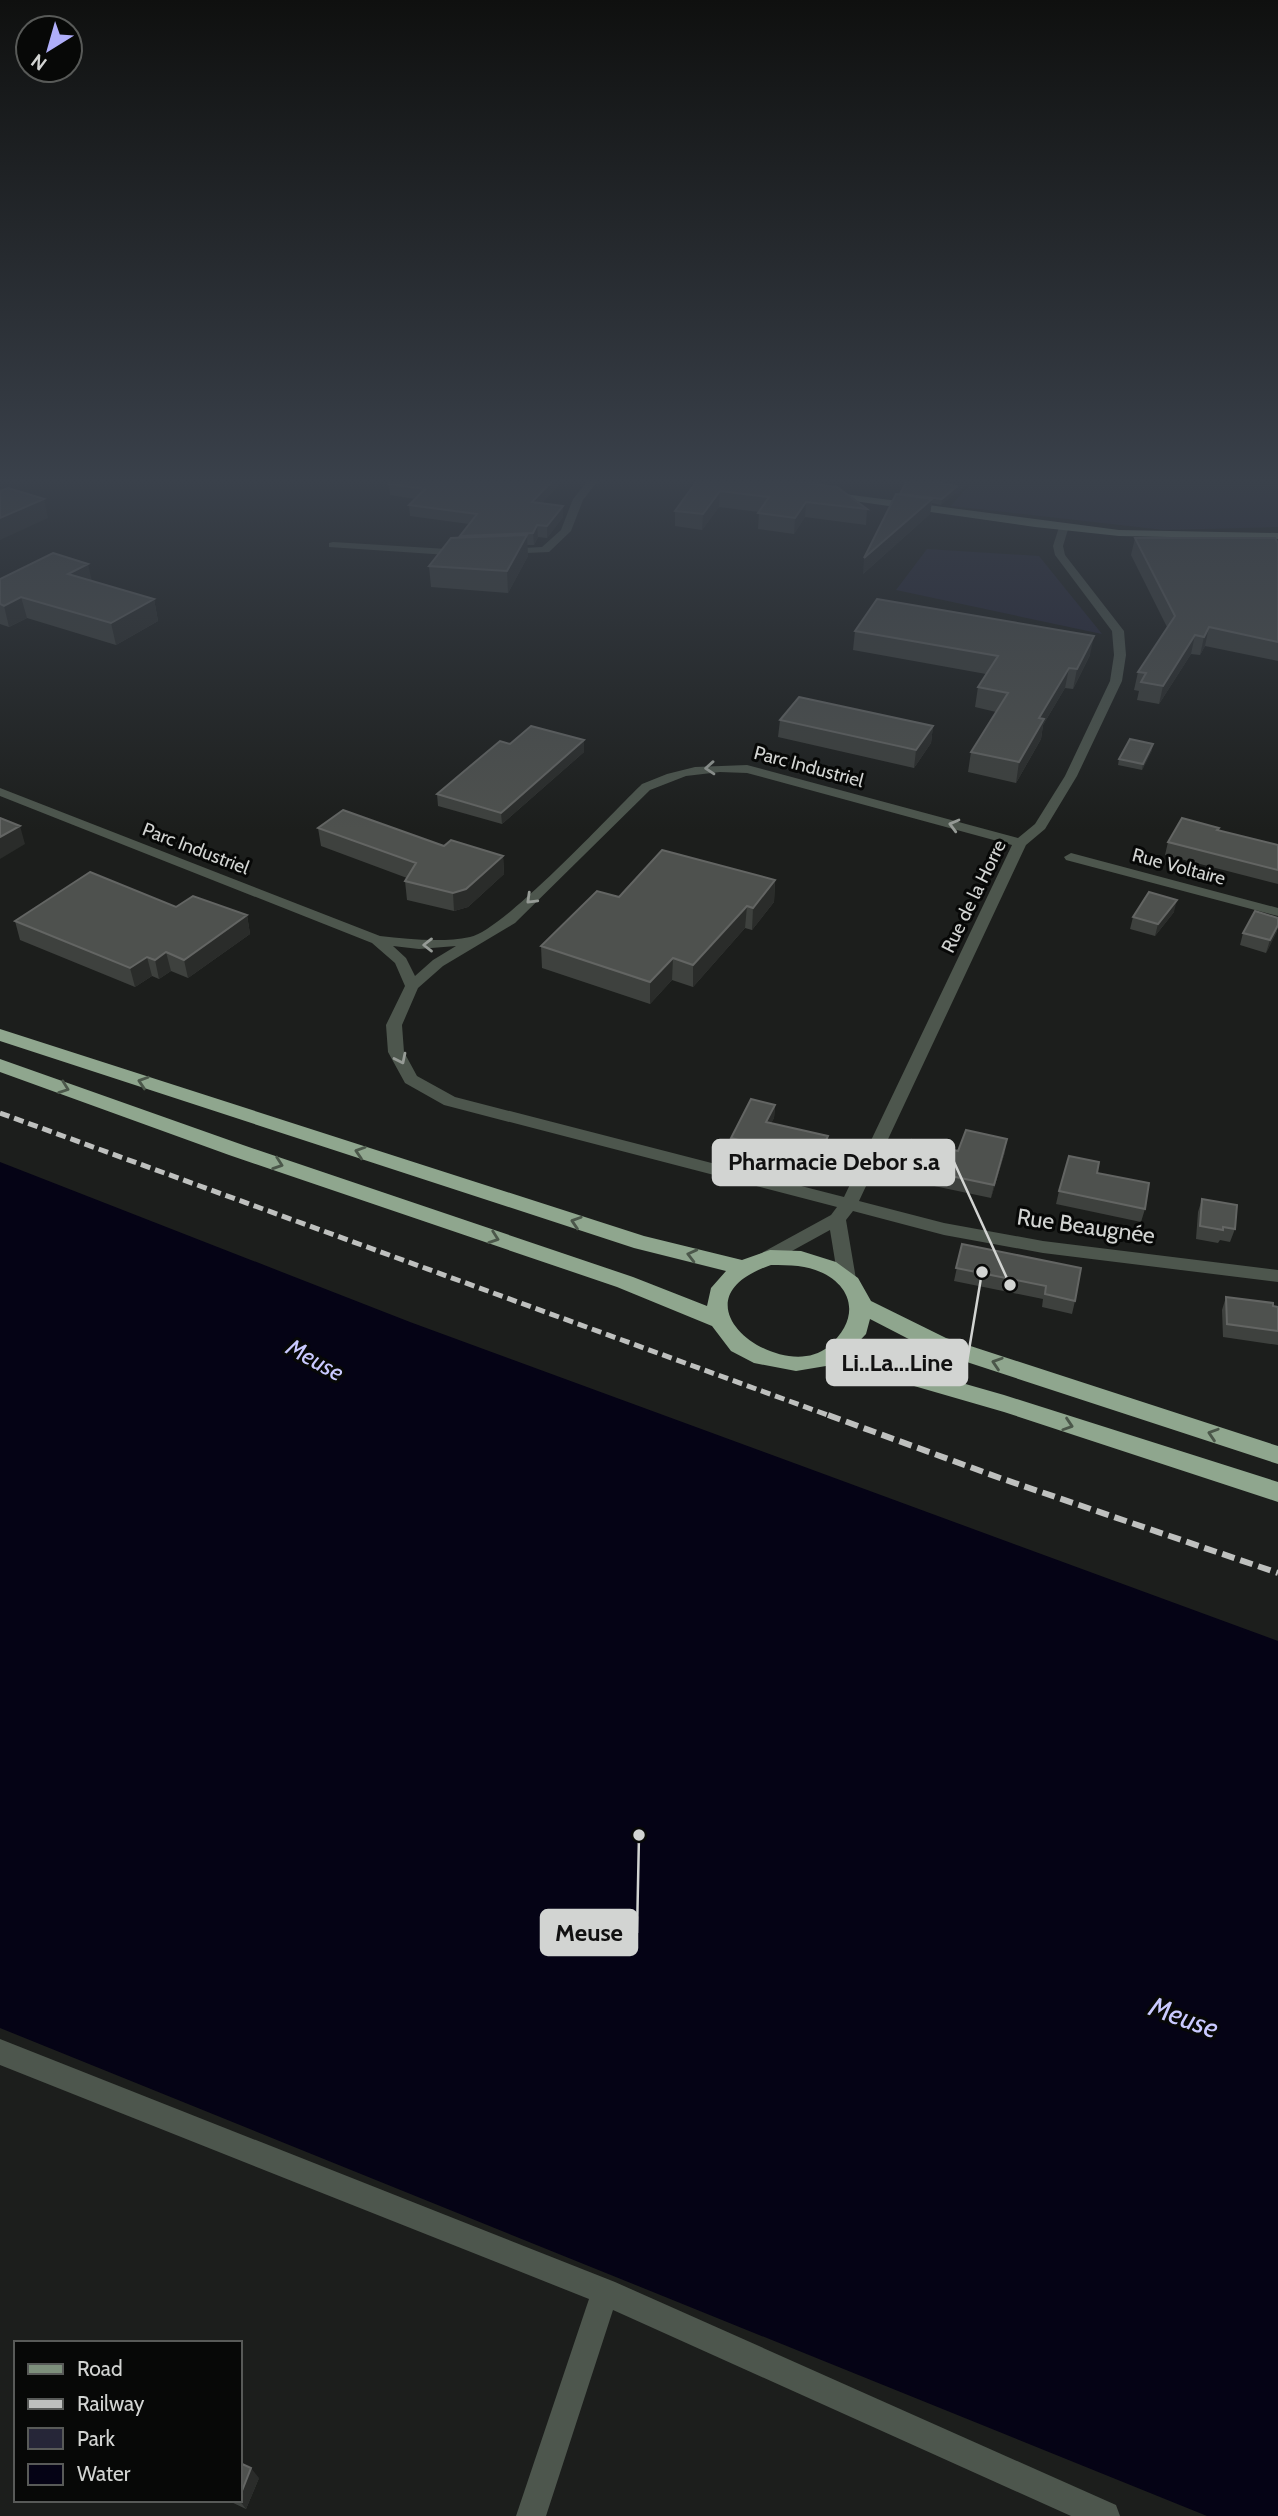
<svg xmlns="http://www.w3.org/2000/svg" width="1278" height="2516" font-family="Cabin,sans-serif">
<style>
.green{fill:#262638}
.water{fill:#050315}
.lines{fill:none;stroke-linecap:round;stroke-linejoin:round}
.minor{fill:#4d564d;fill-rule:evenodd}
.major{fill:#7d8f7b;fill-rule:evenodd}
.highway{fill:#8fa68e;fill-rule:evenodd}
.rail-far1{stroke:#bec0be;stroke-width:5;stroke-dasharray:10 5;stroke-linecap:butt}
.rail{stroke:#bec0be;stroke-width:6;stroke-dasharray:13 6;stroke-linecap:butt}
.wall{fill:#3e413e}
.shaded-wall{fill:#2a2c2a}
.building{fill:#4e514e;stroke:#636563;stroke-width:2}
.oneway{stroke:#969b96}
.oneway2{stroke:#4b574a}
.labels{text-anchor:middle;stroke-width:6;stroke-linejoin:round;paint-order:stroke}
.far-street-label{font-size:19px;fill:#d2d4d2;stroke:#070807}
.street-label{font-size:23px;fill:#d2d4d2;stroke:#070807}
.water-label{font-size:24px;font-style:italic;fill:#cacaff;stroke:#070807}
.near-water-label{font-size:28px;font-style:italic;fill:#cacaff;stroke:#070807}
.leader{fill:none;stroke:#d2d4d2;stroke-width:2.5}
.callout-dot{fill:#d2d4d2;stroke:#070807;stroke-width:2.5}
.callout{fill:#d2d4d2;stroke:#d2d4d2;stroke-width:2.5}
.callout-label{font-size:24px;text-anchor:middle;font-weight:bold;fill:#111}
</style>
<rect width="100%" height="100%" fill="#1c1e1c"/>
<path class="green" d="M882,478H973L959,493L952,495L889,483L891,480Z
M975,478H1278V527L1164,530L951,506Z
M927,549L1039,556L1102,634L896,590Z"/>
<path class="water" d="M0,1162L410,1322L1278,1641V2516H1207L0,2028Z"/>
<g class="lines">
<path class="minor" d="M590,478H600L583,500L571,531L549,552L501,554V550L505,549L542,547L561,530L573,499Z
M1060,524L1069,526L1063,546L1065,555L1124,631L1126,655L1122,681L1077,776L1045,829L1026,845L859,1201L944,1223L1043,1241L1278,1270V1282L1043,1253L944,1235L853,1211L846,1220L856,1279L853,1283H841L838,1279L830,1230L770,1263H758L755,1259L758,1255L831,1215L837,1207L444,1105L405,1083L388,1052L386,1025L405,986L395,963L372,943L0,796V788L380,936C409,939 441,943 470,937C503,931 612,813 642,784L667,774L695,767L747,765L1018,838L1035,824L1065,776L1110,681L1114,655L1112,631L1055,555L1053,546ZM720,772L747,773L1012,845L844,1197L455,1097L417,1076L404,1052L402,1025L418,988L443,966L515,923L650,790L686,776ZM393,946L419,949L456,946L433,960L415,976L406,958Z
M333,542L463,550L468,553L463,556L329,547V543Z
M1071,853L1278,908V916L1066,860L1064,857Z
M0,2039L615,2282L1116,2505L1120,2516H1071L613,2310L546,2516H516L589,2299L0,2065Z"/>
<path class="major" d="M685,478H713L726,482L721,485Z
M829,492L1119,530L1278,533V539L1119,536L1035,527L826,497V493Z"/>
<path class="highway" d="M0,1029L644,1236L742,1260L770,1250L801,1251L836,1262L858,1278L871,1301L946,1338L1278,1446V1464L930,1350L870,1319L866,1334L850,1351L1004,1395L1278,1482V1502L1004,1412L838,1364L796,1371L754,1363L731,1351L712,1326L617,1287L229,1155L0,1072V1059L243,1145L633,1277L707,1306L711,1288L726,1271L634,1248L0,1041ZM771,1265C780,1265 790,1265 798,1266C846,1272 869,1312 828,1347C781,1385 665,1301 771,1265Z"/>
<path class="rail-far1" d="M0,1113L833,1417"/>
<path class="rail" d="M828,1415L1000,1478L1278,1573"/>
</g>
<path class="wall" d="M395,478H565L542,503L563,506V517L547,538L538,537L534,545H527L528,556L508,593L431,587L429,566L460,538L469,524L410,516L409,505L415,499L390,495L389,484Z
M699,478L817,484L867,509L866,525L805,517L794,534L758,529L759,512L719,507L702,530L675,526V511Z
M957,486L956,492L941,505L932,503L930,514L863,574L900,495Z
M1135,538L1278,543V661L1205,646L1200,655L1191,654L1159,704L1137,700L1139,691L1134,690L1138,672L1167,627L1131,555Z
M0,579L92,581L154,599L158,621L116,645L27,618L9,627L0,624Z
M855,631L1090,655L1073,689L1065,688L1043,725L1041,739L1016,783L968,772L971,752L996,712L975,707L978,687L986,674L853,650Z
M780,720L933,726L931,743L914,768L778,737Z
M584,740V752L502,824L438,806L437,794L510,744Z
M1152,750L1142,770L1118,765L1119,759Z
M318,828L503,856L504,874L468,907L454,911L407,900L405,881L407,878L321,846Z
M1218,831L1278,845V884L1165,855L1168,842Z
M775,880L774,902L752,930L745,928L693,987L672,980L650,1004L542,968L541,946L619,897Z
M176,907L247,915L250,934L188,978L171,971L159,979L152,976L135,987L20,940L15,921Z
M1174,912L1155,936L1130,929L1133,917Z
M1278,918L1277,931L1266,953L1240,945L1243,933Z
M775,1105L774,1118L771,1123L826,1149L812,1183L771,1174L772,1161L730,1151L731,1138Z
M958,1151L1005,1152L991,1198L901,1179L903,1166Z
M1097,1173L1145,1209L1141,1222L1056,1204L1059,1191Z
M1202,1199L1235,1229L1230,1242L1220,1240L1218,1243L1196,1239L1198,1212Z
M962,1244L1075,1301L1072,1314L1042,1307L1043,1299L954,1281Z
M1226,1297L1278,1307V1345L1223,1337L1222,1310Z
M259,2478L246,2509L227,2500H240Z"/>
<path class="shaded-wall" d="M555,478H565L532,513V502Z
M957,486L956,492L941,505L942,499Z
M720,491L719,507L702,530L703,514Z
M44,499L48,518L0,540V518Z
M932,499L930,514L863,574L864,558Z
M806,502L805,517L794,534L795,518Z
M563,506V517L547,538V526Z
M537,525L538,537L534,545L533,533Z
M527,535L528,556L508,593L507,571Z
M88,564L93,586L68,574Z
M21,597L27,618L9,627L4,606Z
M154,599L158,621L116,645L111,623Z
M1209,627L1205,646L1200,655L1204,637Z
M1195,635L1191,654L1159,704L1163,686Z
M1094,636L1090,655L1073,689L1077,669Z
M1069,668L1065,688L1043,725L1041,739L1016,783L1019,762L1039,718Z
M933,726L931,743L914,768L916,750Z
M584,740V752L502,824L501,813Z
M1153,744L1152,750L1142,770L1143,764Z
M20,826L25,844L0,859V837Z
M503,856L504,874L468,907L454,911L453,893Z
M775,880L774,902L752,930L753,908Z
M1177,900L1174,912L1155,936L1158,924Z
M747,906L745,928L693,987V965Z
M247,915L250,934L188,978L184,960Z
M1278,925L1277,931L1266,953L1270,940Z
M166,952L171,971L159,979L155,960Z
M147,957L152,976L135,987L130,968Z
M673,958L672,980L650,1004V982Z
M775,1105L774,1118L765,1135L766,1122Z
M828,1136L826,1149L812,1183L813,1170Z
M1007,1139L1005,1152L991,1198L994,1185Z
M251,2468L259,2478L246,2509L239,2500L240,2496Z"/>
<path class="building" d="M395,478H555L532,502L563,506L547,526L537,525L533,533L460,536L477,514L409,505L425,489L389,484Z
M699,478H767L837,487L867,509L806,502L795,518L758,513L769,497L720,491L703,514L675,511Z
M775,478H810L818,483Z
M908,478H911L957,486L942,499L900,494Z
M8,488L44,499L0,518V491Z
M896,494L932,499L864,558Z
M527,535L507,571L429,566L451,538Z
M1135,538H1275L1278,543V642L1209,627L1204,637L1195,635L1163,686L1141,682L1146,673L1138,672L1175,616Z
M53,553L88,564L68,574L154,599L111,623L21,597L4,606L0,604V579Z
M877,599L1094,636L1077,669L1069,668L1039,718L1044,719L1019,762L971,752L1008,693L978,687L998,656L855,631Z
M799,697L933,726L916,750L780,720Z
M531,726L584,740L501,813L437,794L500,741L510,744Z
M1130,739L1153,744L1143,764L1119,759Z
M343,810L444,846L451,840L503,856L466,889L453,893L405,881L416,863L318,828Z
M0,818L20,826L0,837Z
M1182,818L1219,828L1217,830L1278,845V870L1168,842Z
M662,850L775,880L753,908L747,906L693,965L673,958L650,982L541,946L597,891L619,897Z
M90,872L176,907L193,896L247,915L184,960L166,952L155,960L147,957L130,968L15,921Z
M1149,892L1177,900L1158,924L1133,917Z
M1255,911L1278,918V925L1270,940L1243,933Z
M751,1099L775,1105L766,1122L828,1136L813,1170L772,1161L778,1150L731,1138Z
M966,1130L1007,1139L994,1185L903,1166L912,1140L958,1151Z
M1069,1156L1099,1162L1097,1173L1149,1183L1145,1209L1059,1191Z
M1202,1199L1237,1205L1235,1229L1223,1227V1230L1200,1226Z
M962,1244L1081,1268L1075,1301L1045,1294L1046,1286L956,1268Z
M1226,1297L1273,1303V1306L1278,1307V1331L1227,1324Z
M240,2463L251,2468L240,2496Z"/>
<defs><path id="oneway-chevron" d="M-2-3.5L2.5 0L-2 3.5" fill="none" stroke-width="1.6" stroke-linecap="round" stroke-linejoin="round" transform="scale(1.75)"/></defs>
<g class="oneway">
<use href="#oneway-chevron" transform="translate(710 768) rotate(176)"/>
<use href="#oneway-chevron" transform="translate(954 825) rotate(-165)"/>
<use href="#oneway-chevron" transform="translate(531 899) rotate(136)"/>
<use href="#oneway-chevron" transform="translate(428 945) rotate(180)"/>
<use href="#oneway-chevron" transform="translate(401 1059) rotate(64)"/>
</g>
<g class="oneway2">
<use href="#oneway-chevron" transform="translate(143 1082) rotate(-162)"/>
<use href="#oneway-chevron" transform="translate(64 1088) rotate(20)"/>
<use href="#oneway-chevron" transform="translate(360 1152) rotate(-162)"/>
<use href="#oneway-chevron" transform="translate(278 1164) rotate(19)"/>
<use href="#oneway-chevron" transform="translate(576 1222) rotate(-162)"/>
<use href="#oneway-chevron" transform="translate(494 1238) rotate(19)"/>
<use href="#oneway-chevron" transform="translate(692 1255) rotate(-166)"/>
<use href="#oneway-chevron" transform="translate(997 1363) rotate(-162)"/>
<use href="#oneway-chevron" transform="translate(1068 1425) rotate(18)"/>
<use href="#oneway-chevron" transform="translate(1213 1434) rotate(-162)"/>
</g>
<linearGradient id="sky" x2="0" y2="1"><stop stop-color="#0f100f"/><stop offset="0.58" stop-color="#3a414b"/><stop offset="1" stop-color="#3a414b" stop-opacity="0"/></linearGradient>
<rect width="1278" height="830" fill="url(#sky)"/>
<g class="labels">
<g class="far-street-label">
<text transform="translate(809 766) rotate(15)" y="7">Parc Industriel</text>
<text transform="translate(196 848) rotate(21)" y="7">Parc Industriel</text>
<text transform="translate(1179 866) rotate(15)" y="7">Rue Voltaire</text>
<text transform="translate(973 896) rotate(-64)" y="7">Rue de la Horre</text>
</g>
<g class="street-label">
<text transform="translate(1086 1226) rotate(8)" y="8">Rue Beaugnée</text>
</g>
<g class="water-label">
<text transform="translate(315 1360) rotate(29)" y="8">Meuse</text>
</g>
<g class="near-water-label">
<text transform="translate(1184 2017) rotate(20)" y="10">Meuse</text>
</g>
</g>
<path class="leader" d="M1010 1285L954 1162M982 1272L967 1362M639 1835L637 1933"/>
<g class="callout-dot">
<circle cx="1010" cy="1285" r="7"/>
<circle cx="982" cy="1272" r="7"/>
<circle cx="639" cy="1835" r="7"/>
</g>
<g class="callout">
<rect x="713" y="1140" width="241" height="45" rx="7"/>
<rect x="827" y="1340" width="140" height="45" rx="7"/>
<rect x="541" y="1910" width="96" height="45" rx="7"/>
</g>
<g class="callout-label">
<text x="834" y="1170">Pharmacie Debor s.a</text>
<text x="897" y="1371">Li..La...Line</text>
<text x="589" y="1941">Meuse</text>
</g>
<rect x="14" y="2341" width="228" height="161" fill="#070807" stroke="#585a58" stroke-width="2"/>
<rect x="28" y="2364" width="35" height="10" fill="#7d8f7b" stroke="#585a58" stroke-width="2"/>
<text x="77" y="2376" font-size="21" fill="#d2d4d2">Road</text>
<rect x="28" y="2399" width="35" height="10" fill="#bec0be" stroke="#585a58" stroke-width="2"/>
<text x="77" y="2411" font-size="21" fill="#d2d4d2">Railway</text>
<rect x="28" y="2428" width="35" height="21" fill="#262638" stroke="#585a58" stroke-width="2"/>
<text x="77" y="2446" font-size="21" fill="#d2d4d2">Park</text>
<rect x="28" y="2464" width="35" height="21" fill="#050315" stroke="#585a58" stroke-width="2"/>
<text x="77" y="2481" font-size="21" fill="#d2d4d2">Water</text>
<g transform="translate(49 49) rotate(217)"><circle r="33" fill="#070807" stroke="#585a58" stroke-width="2"/>
<path d="M0-5L12 26L0 18L-12 26Z" fill="#afaefa"/>
<text y="-10" font-size="19" font-weight="bold" text-anchor="middle" fill="#d2d4d2">N</text>
</g>
</svg>
